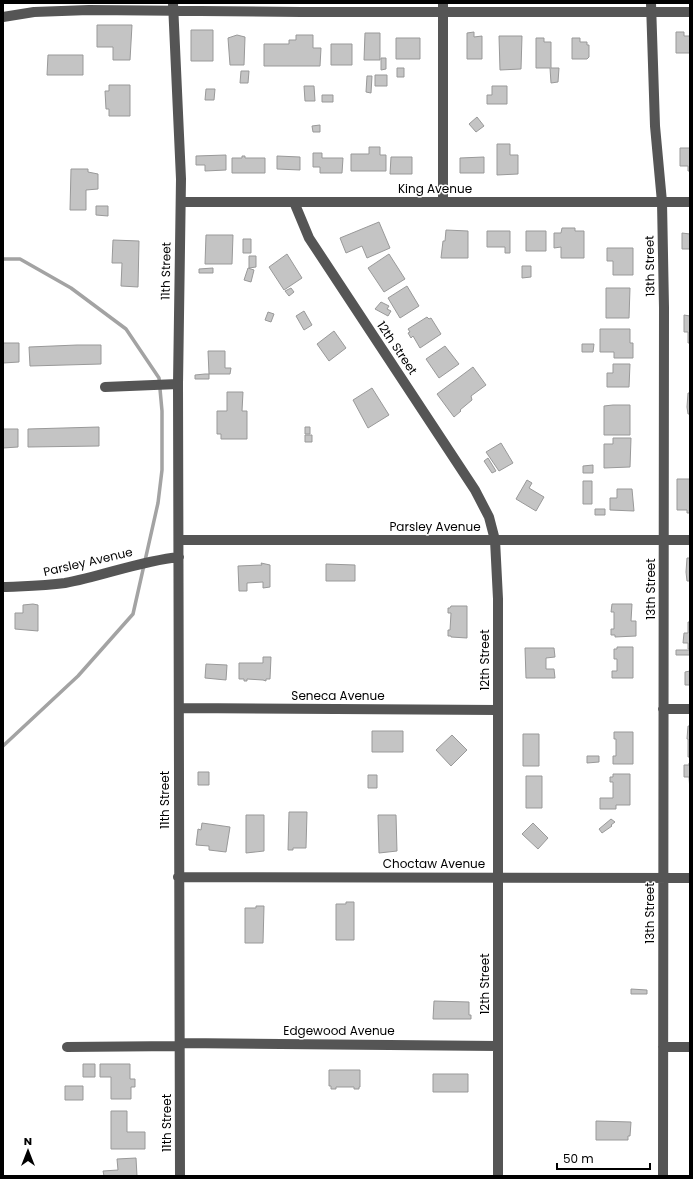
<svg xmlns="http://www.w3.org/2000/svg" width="693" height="1179" font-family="Poppins,sans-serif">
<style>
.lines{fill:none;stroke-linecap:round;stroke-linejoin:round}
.stream{stroke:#a3a3a3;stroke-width:3.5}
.building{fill:#c4c4c4;stroke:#999}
.minor{stroke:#555;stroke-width:10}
.labels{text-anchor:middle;stroke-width:3;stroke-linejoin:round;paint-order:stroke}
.street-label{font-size:12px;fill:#000;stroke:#fff}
</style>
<rect width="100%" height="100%" fill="#fff"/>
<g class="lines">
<path class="stream" d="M3,259H20L71,288L126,329L159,378L162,411V470L158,503L133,614L78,676L3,746"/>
</g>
<path class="building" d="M97,25H132L130,60H113V47H97Z
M191,30H213V61H191Z
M474,32V37L482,36V59H467V33Z
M676,32H684V36H690V53H676Z
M365,33H380V60H364Z
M237,35L245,37L244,65H230L228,38Z
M296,35H313V48H321L320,66H264V44H289V40H296Z
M499,36H522L521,69L500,70Z
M396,38H420V59H396Z
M536,38H544V42H551V68H559L558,82L551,83L550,68H536Z
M572,38H580V42H587V45H589V57L587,59H572Z
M331,44H352V65H331Z
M48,55H83V75H47Z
M381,58H386V69L381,70Z
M397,68H404V77H397Z
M241,71H249L248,83H240Z
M375,75H387V86H375Z
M367,76H372L371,93L366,92Z
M109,85H130V116H109V109H106L105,91H109Z
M304,86H314L315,101H305Z
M492,86H507V104H487V95H492Z
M206,89H215L214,100H205Z
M322,95H333V102H322Z
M477,117L484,126L476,132L469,124Z
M320,125V132H313L312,126Z
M497,144H510V155H518V174L497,175Z
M369,147H380V155H386V171H351V154H369Z
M680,148H690V171H688V166H680Z
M313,153H322V158H343L342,173H320V167H313Z
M226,155V170L205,171V165H196V156Z
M242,156H245V158H265V173H232V158H242Z
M277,156L300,157V170L277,169Z
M391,157H412V174H390Z
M484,157V173H460V158Z
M71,169H88V172L98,174V189L86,190V210H70Z
M96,206H108V216L96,215Z
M379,222L390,248L367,258L362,246L346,253L340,238Z
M562,228H575V231H584V258H561V247L554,248V233H561Z
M690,228V249H682V233L690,234Z
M446,230L468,231V258H441L443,241H445Z
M487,231H510V253H505V247H487Z
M526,231H546V251H526Z
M206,235H233L232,264H205Z
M243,239H251V253H243Z
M113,240L139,241L138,287L121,286L122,263H112Z
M607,248H633V275H613V261H607Z
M287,254L302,278L284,290L269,267Z
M389,254L405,279L384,292L368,268Z
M249,256H256V267L249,268Z
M522,266H531V277L522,278Z
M213,268V273H199V269Z
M248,268L254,270L251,282L244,280Z
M407,286L419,306L400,318L388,298Z
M291,288L294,292L289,296L285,291Z
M606,288H630L629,318H606Z
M381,302L389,306L387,309L391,311L388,316L375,309Z
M304,311L312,325L304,330L296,316Z
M268,312L274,314L271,322L265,320Z
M684,315L690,316V343H688V332H684Z
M427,317L429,319L431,318L441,334L420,348L413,336L411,338L408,333L410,332L408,329Z
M600,329H630V343H633V358H614V352H600Z
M334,331L346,348L329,361L317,344Z
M3,343H19V362L3,363Z
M582,344H594L593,352H582Z
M77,345H101V364L30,366L29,347Z
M445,346L459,364L439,378L426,359Z
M208,351H225V368H231L230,374H209Z
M613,364H630L629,387H607V373H613Z
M473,367L486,385L471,396L472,400L460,410L461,411L454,417L437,394Z
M205,374H209V379H195V375Z
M372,388L389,415L368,428L353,400Z
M227,392H243L242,411H247V439H221V434H217V411H227Z
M688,393H690V414H688L687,407Z
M613,405H630V435H604V406Z
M99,427V446L28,447V429Z
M305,427H310V434H305Z
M3,429H18V447L3,448Z
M305,435H312V442H305Z
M613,438H631L630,467L604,468V444H613Z
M501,443L513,463L499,471L486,452Z
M488,458L496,471L492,473L484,461Z
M593,465V473H583V466Z
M677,479H690V513H687V510H677Z
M527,480L532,483L529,488L544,497L536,511L516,499Z
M583,481H592V504H583Z
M617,489H632L634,511L610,510V498H617Z
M595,509H605V515H595Z
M687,558H690V581H687L686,572Z
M261,563L270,565V587L263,588V582L247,583V591H239L238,566L262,565Z
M326,564L355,565V581H326Z
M33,604L38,605V631L15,629V613H23V605Z
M612,604H632L631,621H636V636L615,637V635H611V629H614V612H611Z
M451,606H467V638L451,637V636H448V630H450L451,613H448V608H450Z
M688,622H690V649H688V643H683L684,633H688Z
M617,647H633V678H612V671H617V659H614V649H617Z
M525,648H554L555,657L546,658V669H554L555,678H526Z
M676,650H690V655H676Z
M263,657H271L270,679H266V681L263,680L247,679V681H244V679H239V663H263Z
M206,664L227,665L226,680L205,678Z
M690,671V685H685V672Z
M688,726H690V757H688V739H687Z
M372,731H403V752H372Z
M614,732H633V764H613V756H616V739H614Z
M523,734H539V766H523Z
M452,735L467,750L451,766L436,750Z
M587,756H599V762L587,763Z
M689,763H690V791L689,777H684V765H689Z
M198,772H209V785H198Z
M613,774H630V805H616V809H600V798H613V782H610V777H613Z
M368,775H377V788H368Z
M526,776H542V808H526Z
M289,812H307L306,848H293V850H288Z
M246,815H264V851L246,853Z
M378,815H396L397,851L379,853Z
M611,819L615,822L611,825L612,826L602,833L599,829Z
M202,823L230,827L226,852L209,850V846L196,845L198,829L201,830Z
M533,823L548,838L538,849L522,834Z
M346,902H354V940H336V904H346Z
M256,906H264L263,943H245V908H256Z
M631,989L647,990V994H631Z
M434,1001L469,1002V1015H471V1019H433Z
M83,1064H95V1077H83Z
M100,1064H130V1079H135V1087H131V1099H111V1077H100Z
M329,1070H360V1087H359V1089H354V1087H336V1089H331V1086H329Z
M433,1074H468V1092H433Z
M65,1086H83V1100H65Z
M111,1111H127V1132H145V1149H111Z
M596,1121L631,1122L630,1136H628V1140H596Z
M136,1158L137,1176H104L103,1171L118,1170L117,1159Z"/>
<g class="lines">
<path class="minor" d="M173,3L181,179L178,384L180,1176
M443,3V202
M651,3L655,126L662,202L664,307L663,1176
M3,17L34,12L89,10L301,12H690
M181,202H690
M294,202L309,238L475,490L489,517L495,540L498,599V1176
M105,387L178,384
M179,540H690
M3,587C24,586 44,586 65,583C103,576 140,561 179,557
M179,708L498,710
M663,709H690
M178,877L690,878
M180,1043L498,1046
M67,1047L180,1046
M663,1047H690"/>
</g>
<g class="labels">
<g class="street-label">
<text x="435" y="193">King Avenue</text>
<text transform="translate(650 266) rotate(-91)" y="4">13th Street</text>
<text transform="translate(166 271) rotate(-89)" y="4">11th Street</text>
<text transform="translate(397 348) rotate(56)" y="4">12th Street</text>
<text x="435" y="531">Parsley Avenue</text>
<text transform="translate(88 562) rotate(-13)" y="4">Parsley Avenue</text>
<text transform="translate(651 589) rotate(-90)" y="4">13th Street</text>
<text transform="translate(485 660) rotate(-90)" y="4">12th Street</text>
<text x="338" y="700">Seneca Avenue</text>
<text transform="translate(165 800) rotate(-90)" y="4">11th Street</text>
<text x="434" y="868">Choctaw Avenue</text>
<text transform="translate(650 913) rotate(-90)" y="4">13th Street</text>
<text transform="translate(485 984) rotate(-90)" y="4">12th Street</text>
<text x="339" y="1035">Edgewood Avenue</text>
<text transform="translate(167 1123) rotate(-90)" y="4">11th Street</text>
</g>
</g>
<rect width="693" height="1179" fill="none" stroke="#000000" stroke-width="8"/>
<g transform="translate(28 1151)" stroke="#ffffff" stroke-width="3" paint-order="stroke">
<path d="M0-3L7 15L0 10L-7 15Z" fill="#000000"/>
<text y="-6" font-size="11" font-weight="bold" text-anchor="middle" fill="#000000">N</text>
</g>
<path d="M557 1163v6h93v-6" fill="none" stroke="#000000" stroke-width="2"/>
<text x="563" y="1163" font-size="12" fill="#000000" stroke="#ffffff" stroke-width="3" paint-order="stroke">50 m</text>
</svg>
